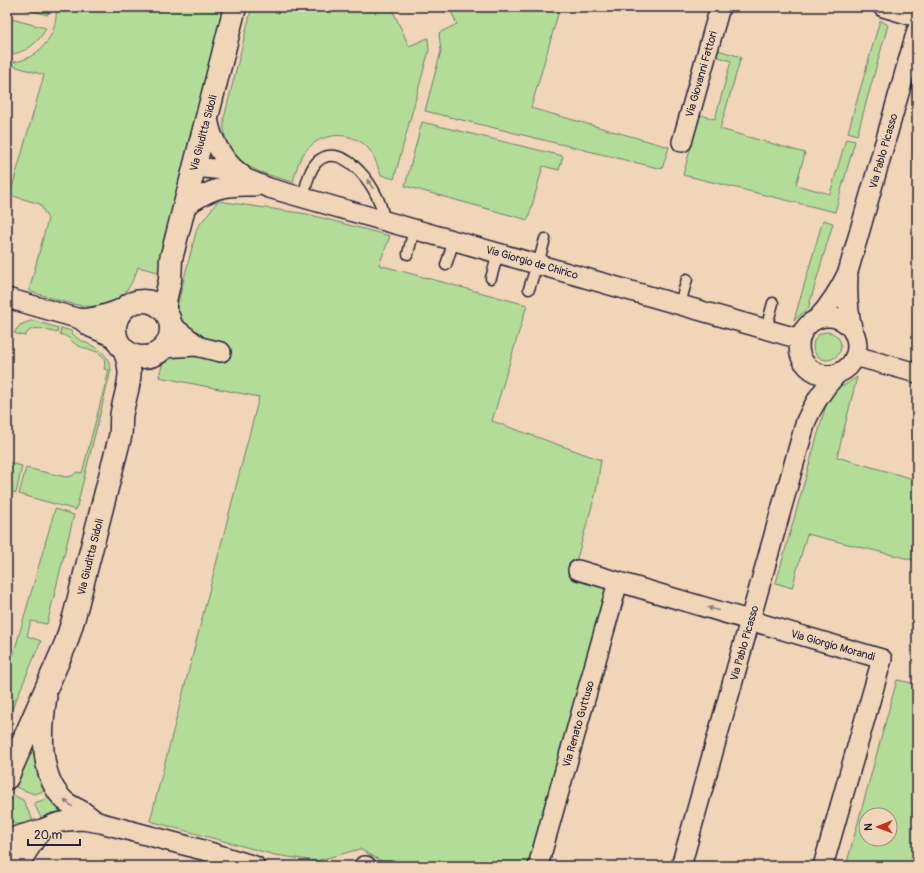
<svg xmlns="http://www.w3.org/2000/svg" width="924" height="873" font-family="Pangolin,sans-serif">
<style>
.green{fill:#b4dc99;stroke:#6b7f6a;fill-rule:evenodd}
.lines{fill:none;stroke-linecap:round;stroke-linejoin:round}
.service-casing{stroke:#22223b;stroke-width:13}
.minor-casing{stroke:#22223b;stroke-width:22}
.tertiary-casing{stroke:#22223b;stroke-width:25}
.service{stroke:#f1d5b8;stroke-width:10}
.minor{stroke:#f1d5b8;stroke-width:19}
.tertiary{stroke:#f1d5b8;stroke-width:22}
.oneway{fill:#8a7c7a}
.labels{text-anchor:middle;stroke-width:3;stroke-linejoin:round;paint-order:stroke}
.street-label{font-size:11px;fill:#22223b;stroke:#f1d5b8}
</style>
<rect width="100%" height="100%" fill="#f1d5b8"/>
<filter id="ink" filterUnits="userSpaceOnUse"><feTurbulence type="fractalNoise" baseFrequency=".025" numOctaves="2"/><feDisplacementMap in="SourceGraphic" scale="8" xChannelSelector="R" yChannelSelector="G"/><feConvolveMatrix kernelMatrix="1 2 1 2 8 2 1 2 1" color-interpolation-filters="sRGB"/></filter>
<g filter="url(#ink)">
<path class="green" d="M17,7H48V15Z
M56,7H225L158,272L138,267C119,327 73,304 29,291L48,219L40,204L10,195L44,75L7,64V63C37,62 59,36 56,7Z
M252,7H391L409,46L428,38L429,50L394,179L381,175C377,165 374,153 365,145C347,130 318,133 304,153C298,161 296,171 293,182C258,172 220,164 224,118Z
M449,7H560L531,108L669,147L662,169L425,111L441,51L439,33L457,24Z
M7,18L46,28C38,44 25,53 7,55Z
M880,20L888,25L857,135L848,132Z
M718,50L741,57L720,129L805,153L796,185L830,194L846,139L855,141L835,212L683,175L700,115L715,119L731,61L716,56Z
M422,122L563,156L559,170L543,166L528,220L405,186Z
M218,201L307,214L390,236L379,265L527,305L492,421L601,460L596,492L571,579L607,589L529,866H390L360,849L316,861L275,855L150,821L259,397L159,377L197,228Z
M823,220L833,223L808,309L794,320Z
M30,321H35L58,328L57,333C45,330 32,323 25,336L14,333L20,325Z
M61,328L71,331C79,347 106,341 111,370L76,510L19,494L26,468L66,477L72,476L77,472L82,473L109,370L104,369C109,350 90,351 79,346C72,343 71,337 60,334Z
M813 346a14 14 0 1 1 28 0a14 14 0 1 1-28 0Z
M857,377L837,457L917,480V561L807,534L792,588L776,583L831,387L845,385Z
M7,462L22,466L16,493L7,490Z
M55,509L74,515L47,624L31,621L27,636L41,641L7,721V677Z
M897,680L917,684V866H846ZM866,815H890V839H866Z
M33,748H35L48,790L34,794L16,787Z
M13,795L23,800L33,821C7,831 4,816 13,795Z
M53,797L66,811L51,813L41,818L34,803Z"/>
<g class="lines">
<defs>
<path id="service" d="M303,198C306,187 308,172 316,163C342,135 385,195 383,220
M408,254L414,229
M538,264L545,239
M446,265L454,240
M491,278L498,253
M529,289L537,264
M680,304L687,279
M766,329L773,303"/>
<path id="minor" d="M883,7L917,17
M207,115C209,122 210,130 213,137C218,150 229,166 241,174
M682,142L720,7
M194,167L224,170L269,188L800,339
M184,207C210,189 222,185 254,186
M848,277C847,296 848,313 853,332
M7,298L80,319L90,327L116,338
M799 346a29 29 0 1 1 58 0a29 29 0 1 1-58 0Z
M78,318C89,320 114,313 124,307
M817,319C830,305 840,289 848,272L917,30
M171,325L200,347
M163,348L196,346L221,352
M855,356L917,373
M578,570L882,659L823,866
M47,696C42,729 38,776 65,801C71,806 78,808 84,812C88,815 92,818 96,821
M7,839L42,829L57,823L67,821L82,820L101,823L203,850L255,866
M18,866L42,829
M364,866H366
M538,866L618,582
M681,866L806,421C814,403 823,389 836,375"/>
<path id="tertiary" d="M115 329a28 28 0 1 1 56 0a28 28 0 1 1-56 0Z
M165,311V301L170,280L171,259L235,7
M7,778L66,643L74,617L120,437C122,429 120,420 122,412C127,386 135,375 124,350
M7,839C13,848 16,855 16,866"/>
</defs>
<use href="#service" class="service-casing"/>
<use href="#minor" class="minor-casing"/>
<use href="#tertiary" class="tertiary-casing"/>
<use href="#service" class="service"/>
<use href="#minor" class="minor"/>
<use href="#tertiary" class="tertiary"/>
</g>
<defs><path id="oneway-solid" d="M-6-.8H1V-3.2L6.5 0L1 3.2V.8H-6Z"/></defs>
<g class="oneway">
<use href="#oneway-solid" transform="translate(370 184) rotate(-123)"/>
<use href="#oneway-solid" transform="translate(713 609) rotate(-164)"/>
<use href="#oneway-solid" transform="translate(68 803) rotate(-141)"/>
</g>
</g>
<g class="labels">
<g class="street-label">
<text transform="translate(701 74) rotate(-74)" y="4">Via Giovanni Fattori</text>
<text transform="translate(203 133) rotate(-75)" y="4">Via Giuditta Sidoli</text>
<text transform="translate(883 151) rotate(-74)" y="4">Via Pablo Picasso</text>
<text transform="translate(532 262) rotate(16)" y="4">Via Giorgio de Chirico</text>
<text transform="translate(90 557) rotate(-76)" y="4">Via Giuditta Sidoli</text>
<text transform="translate(744 643) rotate(-74)" y="4">Via Pablo Picasso</text>
<text transform="translate(833 645) rotate(16)" y="4">Via Giorgio Morandi</text>
<text transform="translate(578 724) rotate(-74)" y="4">Via Renato Guttuso</text>
</g>
</g>
<rect width="924" height="873" fill="none" stroke="#f1d5b8" stroke-width="24"/>
<rect x="12" y="12" width="900" height="849" fill="none" stroke="#22223b" stroke-width="1.5" filter="url(#ink)"/>
<g transform="translate(878 827) rotate(269)"><circle r="19" fill="#f1d5b8" stroke="#9e8d86"/>
<path d="M0-3L7 15L0 10L-7 15Z" fill="#c8321e"/>
<text y="-6" font-size="11" font-weight="bold" text-anchor="middle" fill="#22223b">N</text>
</g>
<path d="M28 839v6h52v-6" fill="none" stroke="#22223b" stroke-width="2"/>
<text x="34" y="839" font-size="12" fill="#22223b" stroke="#f1d5b8" stroke-width="3" paint-order="stroke">20 m</text>
</svg>
